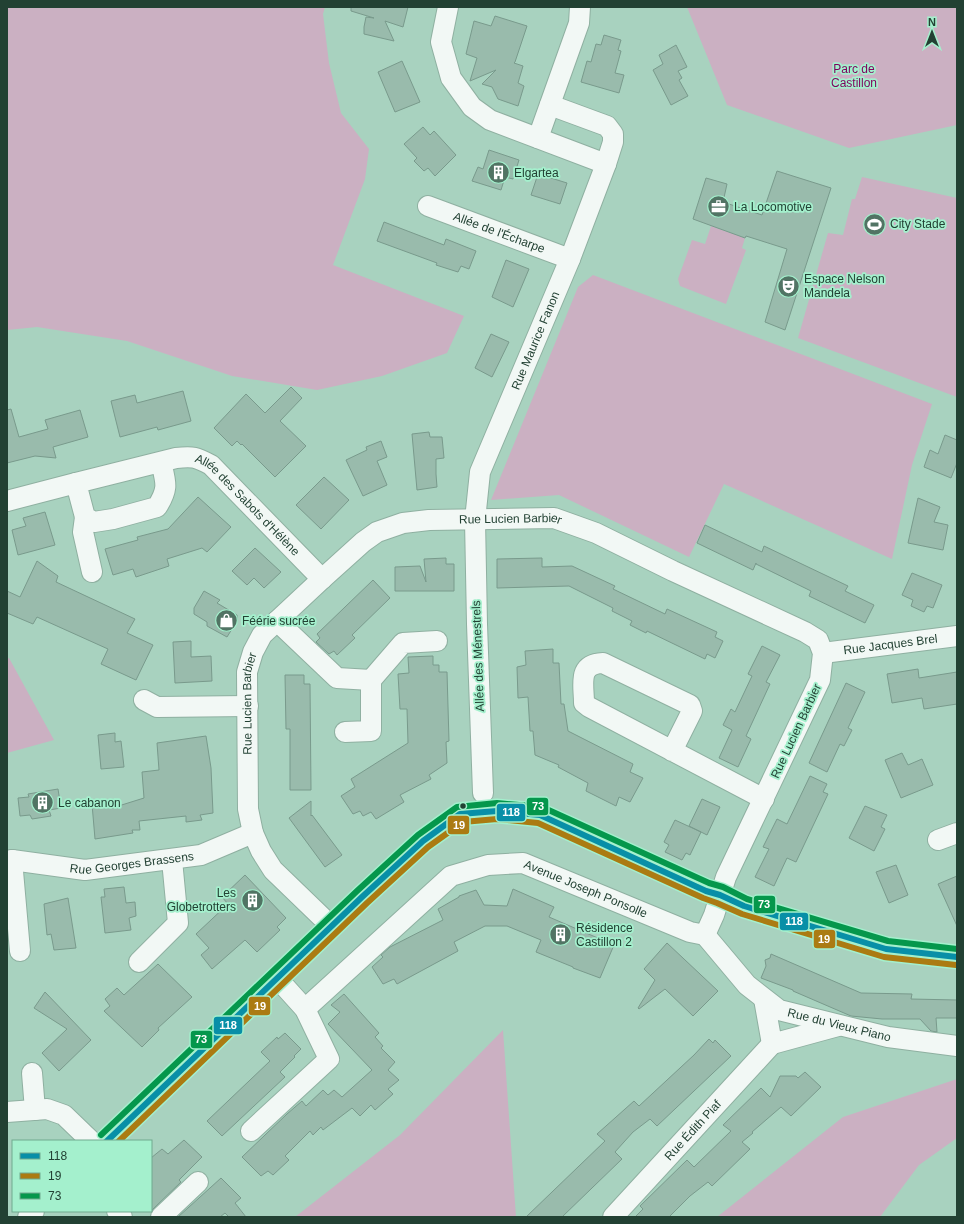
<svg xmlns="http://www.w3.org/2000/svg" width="964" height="1224" font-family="Arial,sans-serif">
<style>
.green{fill:#cbb0c2}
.building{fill:#99bbac;stroke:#799a8c}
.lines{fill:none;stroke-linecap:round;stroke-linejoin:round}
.street-casing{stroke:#8fb0a1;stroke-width:22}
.street{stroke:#f2f8f5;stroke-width:20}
.bus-1-casing{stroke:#a4f0cd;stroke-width:9}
.bus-2-casing{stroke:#a4f0cd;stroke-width:9}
.bus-3-casing{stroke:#a4f0cd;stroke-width:9}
.bus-1{stroke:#088fa7;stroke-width:6}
.bus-2{stroke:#ab7b12;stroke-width:6}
.bus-3{stroke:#05974c;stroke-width:6}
.bus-dot{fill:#224133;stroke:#a4f0cd;stroke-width:1.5}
.labels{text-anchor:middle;stroke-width:3.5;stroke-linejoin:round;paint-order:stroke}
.park-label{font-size:12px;fill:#7e015d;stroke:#a4f0cd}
.poi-label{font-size:12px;fill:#224133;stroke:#a4f0cd;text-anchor:start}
.street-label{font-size:12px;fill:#224133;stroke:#a4f0cd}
.line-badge{stroke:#a4f0cd;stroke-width:1.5}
.badge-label{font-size:11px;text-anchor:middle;font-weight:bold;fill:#fff}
</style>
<rect width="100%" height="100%" fill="#a8d2bf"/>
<path class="green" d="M7,7H325L323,14L329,63L341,113L369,149L365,179L333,265L464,316L447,353L382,376L317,390L232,376L127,341L37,327L7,330Z
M687,7H957V125L849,148L727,105Z
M862,177L957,198V397L798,338L828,233L843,235L852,199H855Z
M711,226L745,238L742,248L746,250L726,304L680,286L678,279L692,240L705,244Z
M593,275L932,404L912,465L892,559L724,484L689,557L559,495L491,500L578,287Z
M7,658H9L54,740L7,753Z
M503,1030L516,1217H295L400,1135Z
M957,1079V1138L919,1165L880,1217H717L843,1117Z"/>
<path class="building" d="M351,7H408L403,27L385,21L394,41L364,34V27L366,17L374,18L351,11Z
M495,16L527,26L515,62L514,63L523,66L518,83L524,86L518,106L498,99L492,87L482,84L496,70L470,81L477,58L466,54L474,21L491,26Z
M604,35L621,40L618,50L621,51L615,73L624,75L619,93L581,82L587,61L591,62L596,44L601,45Z
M676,45L687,67L678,71L682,78L679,80L688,96L671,105L653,70L663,64L659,55Z
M402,61L420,102L395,112L378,72Z
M423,127L430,135L434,131L456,155L435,176L428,168L424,171L414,161L417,158L404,144Z
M489,150L519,160L513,179L505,177L501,190L472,181L478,167L483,169Z
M777,171L831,188L785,330L765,322L787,249L746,236L745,238L693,219L706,178L727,184L723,202L762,215Z
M538,174L567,183L560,204L531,195Z
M384,222L444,245L446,239L476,251L469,269L461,266L458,272L436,265L437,263L377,241Z
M506,260L529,269L513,307L492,297Z
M491,334L509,342L492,377L475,368Z
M291,387L302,398L280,421L306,446L275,477L242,444L241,445L237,441L232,446L214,428L246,394L265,413Z
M183,391L191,421L158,430L157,427L120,437L111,401L135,395L137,403Z
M11,409L19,437L48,429L45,420L80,410L88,437L53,447L56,458L35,456L7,463V410Z
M429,432L430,437H442L444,458L436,459V474L437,487L417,490L412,434Z
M945,435L957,440V463L951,478L924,467L930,450L938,454Z
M381,441L387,457L377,461L387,485L363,496L346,460L367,450L366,447Z
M324,477L349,500L321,529L296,505Z
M198,497L231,527L207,552L202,548L167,559L169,566L136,577L133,569L113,575L105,549L138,540L137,537L168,529Z
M918,498L940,507L934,522L948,525L943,550L908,543Z
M45,512L55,545L18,555L12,530L26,526L23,518Z
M705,525L762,552L764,546L848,586L845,591L874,605L865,623L809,596L811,591L756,564V563L753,570L697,543Z
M255,548L281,572L264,588L254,578L247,585L232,571Z
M446,558V564H454V591H395V567L420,566L426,582L424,559Z
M542,558V567L572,566L615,586L613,589L665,614L667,609L717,632L715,637L723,641L715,658L707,654L705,659L647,631L646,633L630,625L632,621L612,611L613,608L569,586L497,588V559Z
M37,561L58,576L56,582L135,619L127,633L153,645L136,680L101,664L108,649L37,617L33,624L7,613V591L20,597Z
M912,573L942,585L933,608L927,606L924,612L911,606L913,600L902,595Z
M373,580L390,598L352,635L355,638L337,655L334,651L329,654L316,642L320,638L317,634Z
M204,591L220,600L217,603L237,615V621L227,637L207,626V622L194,614V608Z
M191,641V657L211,656L212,681L175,683L173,642Z
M762,646L780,655L766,682L770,684L746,736L751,739L738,767L719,758L732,730L723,725L731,709L735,712L752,676L748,674Z
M553,649V663H559L561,704H564L568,731L633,764L630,772L643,778L630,802L619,797L616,806L586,791L588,783L558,767L559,765L535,755L533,731H530L528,697L518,698L517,667L526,665L525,651Z
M433,656V665H439V672H447L449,741L446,742L447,763L429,775L431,779L400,795L404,802L376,819L371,812L363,816L360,811L353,814L341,796L355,787L351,779L408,743L407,709H400L398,674L409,673L408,657Z
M918,669L919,678L957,672V704L924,709L922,698L892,703L887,674Z
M285,675H304V684H310L311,790H290V729H286Z
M846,683L865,692L848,728L852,730L844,746L840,744L827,772L809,763Z
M115,733V742L121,741L124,767L101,769L98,735Z
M206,736L211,768L213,813L200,815L202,820L186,822V816L139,821L140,830H132L133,833L95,839L92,804L112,801V808L144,798L142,772L159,770L157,743Z
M902,753L908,765L922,759L933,785L901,798L885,760Z
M810,776L827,784L823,792L828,794L796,862L787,858L774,886L755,877L769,849L763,847L777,819L787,824Z
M58,789L61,808L49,810L51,816L32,819L30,815L20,816L18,798L29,797L28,794Z
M702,799L720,807L707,835L689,826Z
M311,801V816L312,815L342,855L325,867L289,818Z
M865,806L887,815L881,827L885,829L874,851L849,838Z
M675,820L701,832L690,855L686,853L682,860L665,852L669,845L664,842Z
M896,865L908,895L889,903L876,872Z
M245,875L286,918L277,927L280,930L257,952L245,940L212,969L201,955L209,948L196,934L228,904L222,897Z
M957,876V926L938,884Z
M124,887L126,903L135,902L136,916L129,918L131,930L105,933L101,897H105L104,889Z
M513,889L554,907L549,917L614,945L600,978L573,968V967L536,952L541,940L507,926H485L454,942L458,951L397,984L394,979L383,984L372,967L383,957L381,955L390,947L443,920L438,909L459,897V896L476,890L484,905L507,906Z
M68,898L76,948L54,950L51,934L47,935L44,904Z
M667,943L718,991L693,1016L665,989L639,1009L638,1008L655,980L644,969Z
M771,954L861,993L912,994L911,999L957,1000V1018H936L937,1032L931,1031L920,1019H882L851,1016L793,991V990L761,978L766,966L765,960L770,958Z
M158,964L192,997L158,1028L159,1030L142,1047L104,1011L110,1006L105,999L117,988L124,995Z
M45,992L91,1040L59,1071L42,1053L67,1029L34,1008Z
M344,994L379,1033L375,1037L383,1046L381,1048L395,1062L388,1070L399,1080L388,1089L393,1094L375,1110L371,1105L360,1116L352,1108L323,1130L321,1127L313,1135L310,1131L285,1156L289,1160L273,1175L268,1171L261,1176L242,1157L287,1114L302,1101L306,1106L323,1090L328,1095L334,1090L342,1097L372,1070L328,1024L340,1012L331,1005Z
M285,1033L301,1049L294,1056L295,1057L280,1072L285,1077L222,1136L207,1121L270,1061L261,1052L277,1037L278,1039Z
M709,1039L713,1043L715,1040L731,1056L657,1126L650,1119L633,1132L615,1152L622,1159L562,1217H526L605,1141L597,1134L634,1101L639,1106L694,1055Z
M805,1072L821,1087L791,1116L781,1107L752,1132L753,1133L742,1142L750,1149L712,1186L708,1182L690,1196L669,1217H635L643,1209L640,1206L687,1160L694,1167L731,1131L723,1125L761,1088L770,1097L780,1076H796L798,1078Z
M184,1140L202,1157L179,1180L181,1182L153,1209L151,1212V1158L162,1149L168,1154Z
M221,1178L241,1198L235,1203L246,1217H229L225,1213L220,1217H178Z"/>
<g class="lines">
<defs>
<g id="street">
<path d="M448,7L441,42L451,78L472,107L490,120L606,164L613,142V134L607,126L550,105"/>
<path d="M538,138L579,23L580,7"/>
<path id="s1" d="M428,206L570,259"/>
<path id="s2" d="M161,462C166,483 169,488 157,507L113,519L94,522L85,517L76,483L176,458C193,456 196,457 211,465L322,579"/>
<path d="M7,501L76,483"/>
<path d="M85,517L83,532L92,572"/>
<path d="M277,621L337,678L371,680"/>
<path id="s3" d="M823,653L957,636"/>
<path d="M144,700L157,707L248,706"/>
<path d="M345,732L371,731V680L403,643L437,641"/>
<path d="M672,751L692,711L690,705L603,663C577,664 584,684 584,703L589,707L764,799"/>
<path id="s4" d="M483,793L477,624L475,520L480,472L570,259L606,164"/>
<path d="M938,840L957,833"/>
<path d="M12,860L20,951"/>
<path id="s5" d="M7,861L12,860L85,870L201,855L253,833"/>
<path id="s6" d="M331,926L273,870L261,851L253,833L248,809L247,672L253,652L262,635L322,579L363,542L377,532L403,523L429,520L554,518L596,533L673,571L805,632L818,640L823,653L820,680L726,877L714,915L705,935"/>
<path id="s7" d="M705,935L747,985L779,1010L888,1037L957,1046"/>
<path d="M139,962L178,923L172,860"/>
<path d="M764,999L772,1044L838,1026"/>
<path id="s8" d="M305,1009L451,876L488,865L523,863L690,932L705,935"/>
<path d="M32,1073L35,1110"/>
<path d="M7,1112L47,1109L64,1115L91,1141"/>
<path d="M251,1131L329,1059L305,1009L277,978"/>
<path d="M107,1141L362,897L423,841L460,814L497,811L540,815L706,891L720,895L744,906L886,949L933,955L957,957"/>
<path d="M117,1211L122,1217"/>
<path d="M28,1217L34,1211"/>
<path d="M161,1217L198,1182"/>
<path id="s9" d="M613,1217L772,1044"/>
</g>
</defs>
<use href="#street" class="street-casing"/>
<use href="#street" class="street"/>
<defs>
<path id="bus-1" d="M107,1141L362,897L423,841L460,814L497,811L540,815L706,891L720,895L744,906L886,949L957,957"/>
<path id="bus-2" d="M119,1141L367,903L428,847L463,822L497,819L538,823L703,898L717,903L742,914L884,957L956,965"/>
<path id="bus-3" d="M101,1135L357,891L418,835L457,807L497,803L542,807L709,883L723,887L747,899L888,941L957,949"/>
</defs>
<use href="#bus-1" class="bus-1-casing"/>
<use href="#bus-2" class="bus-2-casing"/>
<use href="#bus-3" class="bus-3-casing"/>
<use href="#bus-1" class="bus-1"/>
<use href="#bus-2" class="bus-2"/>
<use href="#bus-3" class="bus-3"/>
</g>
<defs>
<symbol id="building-disc" viewBox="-11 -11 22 22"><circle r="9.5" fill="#517464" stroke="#a4f0cd"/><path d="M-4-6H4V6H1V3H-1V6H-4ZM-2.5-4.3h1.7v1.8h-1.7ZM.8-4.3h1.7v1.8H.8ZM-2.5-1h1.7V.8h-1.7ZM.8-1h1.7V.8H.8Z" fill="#fff"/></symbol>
<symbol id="office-disc" viewBox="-11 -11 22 22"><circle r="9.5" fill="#517464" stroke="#a4f0cd"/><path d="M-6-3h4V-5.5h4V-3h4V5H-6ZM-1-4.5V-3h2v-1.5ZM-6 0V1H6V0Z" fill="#fff"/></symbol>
<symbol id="stadium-disc" viewBox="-11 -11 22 22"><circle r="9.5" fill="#517464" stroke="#a4f0cd"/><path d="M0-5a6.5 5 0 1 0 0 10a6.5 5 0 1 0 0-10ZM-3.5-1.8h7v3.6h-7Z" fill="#fff"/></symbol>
<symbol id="theatre-disc" viewBox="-11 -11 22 22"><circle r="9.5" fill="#517464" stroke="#a4f0cd"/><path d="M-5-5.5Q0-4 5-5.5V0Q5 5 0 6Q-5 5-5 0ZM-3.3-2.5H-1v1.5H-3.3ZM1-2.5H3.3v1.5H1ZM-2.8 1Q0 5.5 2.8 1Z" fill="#fff"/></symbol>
<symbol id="shop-disc" viewBox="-11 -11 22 22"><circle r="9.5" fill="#517464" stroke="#a4f0cd"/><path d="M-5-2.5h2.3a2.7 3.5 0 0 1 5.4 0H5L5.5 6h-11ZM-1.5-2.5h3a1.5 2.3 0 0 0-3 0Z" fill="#fff"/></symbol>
</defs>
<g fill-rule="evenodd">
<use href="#building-disc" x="486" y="160" width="25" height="25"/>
<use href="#office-disc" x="706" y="194" width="25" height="25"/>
<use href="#stadium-disc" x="862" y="212" width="25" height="25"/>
<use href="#theatre-disc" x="776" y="274" width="25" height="25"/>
<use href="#shop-disc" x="214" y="608" width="25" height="25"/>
<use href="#building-disc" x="30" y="790" width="25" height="25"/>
<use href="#building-disc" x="240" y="888" width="25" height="25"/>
<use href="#building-disc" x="548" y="922" width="25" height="25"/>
</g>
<circle class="bus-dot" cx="463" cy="806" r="3.5"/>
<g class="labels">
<g class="park-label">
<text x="854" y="73">Parc de<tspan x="854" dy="14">Castillon</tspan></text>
</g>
<g class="poi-label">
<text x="514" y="177">Elgartea</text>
<text x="734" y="211">La Locomotive</text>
<text x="890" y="228">City Stade</text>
<text x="804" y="283">Espace Nelson<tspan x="804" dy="14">Mandela</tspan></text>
<text x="242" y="625">Féérie sucrée</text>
<text x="58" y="807">Le cabanon</text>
<text x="236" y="897" text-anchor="end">Les<tspan x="236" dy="14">Globetrotters</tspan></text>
<text x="576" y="932">Résidence<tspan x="576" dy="14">Castillon 2</tspan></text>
</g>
<g class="street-label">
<text dy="4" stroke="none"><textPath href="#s1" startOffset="76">Allée de l'Écharpe</textPath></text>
<text dy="4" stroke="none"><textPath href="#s4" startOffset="464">Rue Maurice Fanon</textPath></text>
<text dy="4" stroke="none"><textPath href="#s2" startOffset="351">Allée des Sabots d'Hélène</textPath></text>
<text dy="4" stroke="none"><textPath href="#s6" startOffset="614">Rue Lucien Barbier</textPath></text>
<text dy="4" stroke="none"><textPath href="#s3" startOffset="68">Rue Jacques Brel</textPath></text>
<text transform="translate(478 656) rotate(-92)" y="4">Allée des Ménestrels</text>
<text dy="4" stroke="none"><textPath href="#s6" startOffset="253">Rue Lucien Barbier</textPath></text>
<text transform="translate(796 731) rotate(-65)" y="4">Rue Lucien Barbier</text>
<text dy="4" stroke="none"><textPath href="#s5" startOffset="126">Rue Georges Brassens</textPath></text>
<text dy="4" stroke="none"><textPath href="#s8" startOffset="339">Avenue Joseph Ponsolle</textPath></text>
<text dy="4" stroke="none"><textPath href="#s7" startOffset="168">Rue du Vieux Piano</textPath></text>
<text dy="4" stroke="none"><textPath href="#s9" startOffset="118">Rue Édith Piaf</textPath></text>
</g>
</g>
<g class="line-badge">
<rect x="526" y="797" width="23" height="19" rx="4" fill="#05974c"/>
<rect x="496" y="803" width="30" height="19" rx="4" fill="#088fa7"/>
<rect x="447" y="815" width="23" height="20" rx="4" fill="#ab7b12"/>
<rect x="753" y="895" width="23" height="19" rx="4" fill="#05974c"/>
<rect x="779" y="912" width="30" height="19" rx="4" fill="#088fa7"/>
<rect x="813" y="929" width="23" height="20" rx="4" fill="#ab7b12"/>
<rect x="248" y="996" width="23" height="20" rx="4" fill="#ab7b12"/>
<rect x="213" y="1016" width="30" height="19" rx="4" fill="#088fa7"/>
<rect x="190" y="1030" width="23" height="19" rx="4" fill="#05974c"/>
</g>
<g class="badge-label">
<text x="538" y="810">73</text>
<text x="511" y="816">118</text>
<text x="459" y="829">19</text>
<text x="764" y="908">73</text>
<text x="794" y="925">118</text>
<text x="824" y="943">19</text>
<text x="260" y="1010">19</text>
<text x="228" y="1029">118</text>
<text x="201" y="1043">73</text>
</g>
<rect width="964" height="1224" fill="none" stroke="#224133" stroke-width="16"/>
<rect x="12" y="1140" width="140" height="72" fill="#a4f0cd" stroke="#70aa8f"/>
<rect x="20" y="1153" width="20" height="6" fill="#088fa7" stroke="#70aa8f"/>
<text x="48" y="1160" font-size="12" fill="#224133">118</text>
<rect x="20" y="1173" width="20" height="6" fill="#ab7b12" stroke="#70aa8f"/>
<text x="48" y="1180" font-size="12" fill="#224133">19</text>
<rect x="20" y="1193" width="20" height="6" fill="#05974c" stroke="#70aa8f"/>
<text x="48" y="1200" font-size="12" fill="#224133">73</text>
<g transform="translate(932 32)" stroke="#a4f0cd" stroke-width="3" paint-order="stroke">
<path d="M0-3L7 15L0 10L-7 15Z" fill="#224133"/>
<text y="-6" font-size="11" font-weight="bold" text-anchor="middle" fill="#224133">N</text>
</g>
</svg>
